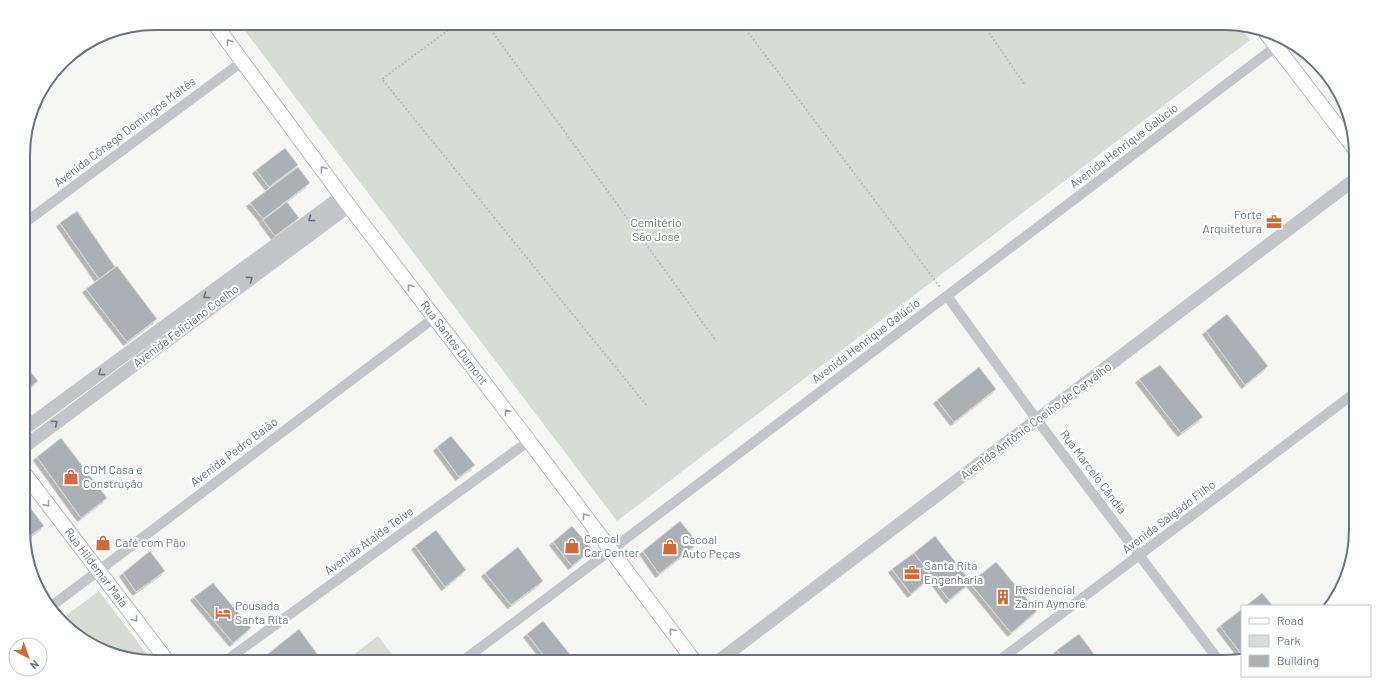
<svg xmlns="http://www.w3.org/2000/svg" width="1379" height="685" font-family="Barlow,sans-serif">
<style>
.green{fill:#d7ddd5}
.building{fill:#abb0b5;stroke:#d8d8d6;filter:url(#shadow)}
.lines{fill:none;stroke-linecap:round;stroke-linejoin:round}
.secondary-casing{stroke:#b5b9bd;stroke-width:16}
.path{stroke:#babcbe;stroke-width:2;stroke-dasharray:2 2;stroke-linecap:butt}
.minor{stroke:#c3c5c8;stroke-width:10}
.tertiary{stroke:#c3c5c8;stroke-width:13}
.secondary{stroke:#fff;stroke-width:14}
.oneway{stroke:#969ea7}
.oneway2{stroke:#697481}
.labels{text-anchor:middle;stroke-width:4;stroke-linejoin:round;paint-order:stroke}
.street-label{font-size:12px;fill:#697481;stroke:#fff}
.poi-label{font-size:12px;fill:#697481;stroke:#fff;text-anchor:start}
.park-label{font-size:12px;fill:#697967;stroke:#fff}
.rim{fill:none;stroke:#697481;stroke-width:2}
</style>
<defs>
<filter id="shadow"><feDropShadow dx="-3.5" dy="3.5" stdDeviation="0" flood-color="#0004"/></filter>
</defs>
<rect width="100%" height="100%" fill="#f6f6f4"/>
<path class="green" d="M239,23H1224L1240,27L1250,40L617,521Z
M99,591L152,661L95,647L61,619Z
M378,636L398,662H352L349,658Z"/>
<path class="building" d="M285,148L298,165L269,187L256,170Z
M298,167L310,183L263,219L250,203Z
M287,202L299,218L275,236L263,220Z
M77,211L115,267L99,279L60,223Z
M117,266L157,319L127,342L86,289Z
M1227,314L1268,366L1245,385L1206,331Z
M1160,365L1203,417L1181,433L1139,379Z
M26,366L38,381L24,392V368Z
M979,367L996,389L954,422L937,400Z
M451,436L475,465L459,477L437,447Z
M61,438L107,498L81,518L37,457Z
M29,506L44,526L24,540V510Z
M680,521L698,543L659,574L643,551Z
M572,526L592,549L572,566L553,542Z
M436,530L466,570L445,587L415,546Z
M935,536L971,582L949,600L914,553Z
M518,547L543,581L511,605L485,573Z
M150,551L165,571L136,592L123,573Z
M914,553L932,576L911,594L892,569Z
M996,562L1037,611L1011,633L970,583Z
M213,583L251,628L233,643L194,597Z
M1262,593L1273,606H1246Z
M1242,609V655L1220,626Z
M543,621L573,658L568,662H549L527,634Z
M299,629L323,662H258Z
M1079,634L1100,662H1066L1057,650Z"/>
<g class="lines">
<defs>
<g id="secondary">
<path id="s1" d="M214,23L349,206L529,441L695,662"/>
<path d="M1266,33L1355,149"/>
<path id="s2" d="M24,473L168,662"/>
</g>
</defs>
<use href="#secondary" class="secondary-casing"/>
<path class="path" d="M458,23L382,79L647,406
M486,23L716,341
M741,23L940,287
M877,23L881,28
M982,23L1025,85"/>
<path class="minor" d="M23,224L243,61
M947,296L1037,420L1220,662
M49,608L434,318
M224,662L529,441
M461,662L611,550L1286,39
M997,662L1356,392"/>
<path class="tertiary" d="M24,429L342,196
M24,447L349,206
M717,662L1355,179"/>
<use href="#secondary" class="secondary"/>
</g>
<defs><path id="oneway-chevron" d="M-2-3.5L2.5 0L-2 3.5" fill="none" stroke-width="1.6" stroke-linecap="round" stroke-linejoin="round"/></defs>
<g class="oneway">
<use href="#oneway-chevron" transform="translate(229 42) rotate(-127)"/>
<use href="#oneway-chevron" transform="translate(323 169) rotate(-126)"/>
<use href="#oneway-chevron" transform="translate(410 287) rotate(-127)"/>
<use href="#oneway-chevron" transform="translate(507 412) rotate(-128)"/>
<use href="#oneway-chevron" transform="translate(47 504) rotate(53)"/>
<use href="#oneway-chevron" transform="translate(585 516) rotate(-127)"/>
<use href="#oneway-chevron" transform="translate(135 619) rotate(52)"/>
<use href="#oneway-chevron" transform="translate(672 631) rotate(-127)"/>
</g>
<g class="oneway2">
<use href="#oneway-chevron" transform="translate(311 219) rotate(144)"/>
<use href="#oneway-chevron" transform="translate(250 279) rotate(-37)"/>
<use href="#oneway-chevron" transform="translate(206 296) rotate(144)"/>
<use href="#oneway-chevron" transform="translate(101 373) rotate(144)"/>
<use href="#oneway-chevron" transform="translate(55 423) rotate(-37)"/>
</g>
<defs>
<symbol id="office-bare" viewBox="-9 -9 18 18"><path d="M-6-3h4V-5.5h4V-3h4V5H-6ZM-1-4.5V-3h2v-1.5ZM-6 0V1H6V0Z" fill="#d16b39" stroke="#fff" stroke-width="2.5" paint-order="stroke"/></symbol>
<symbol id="shop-bare" viewBox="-9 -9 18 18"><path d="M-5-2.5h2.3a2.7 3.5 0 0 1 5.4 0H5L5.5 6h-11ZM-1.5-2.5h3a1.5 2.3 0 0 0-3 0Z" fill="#d16b39" stroke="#fff" stroke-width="2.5" paint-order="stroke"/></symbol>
<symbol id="building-bare" viewBox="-9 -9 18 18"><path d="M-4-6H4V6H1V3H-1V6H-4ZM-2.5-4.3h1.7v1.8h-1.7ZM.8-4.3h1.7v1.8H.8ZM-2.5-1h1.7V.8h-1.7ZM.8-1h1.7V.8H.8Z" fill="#d16b39" stroke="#fff" stroke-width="2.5" paint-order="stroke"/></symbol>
<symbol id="hotel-bare" viewBox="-9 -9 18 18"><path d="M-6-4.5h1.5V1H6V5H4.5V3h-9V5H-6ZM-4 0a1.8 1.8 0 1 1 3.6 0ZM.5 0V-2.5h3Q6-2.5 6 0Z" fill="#d16b39" stroke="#fff" stroke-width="2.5" paint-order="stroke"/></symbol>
</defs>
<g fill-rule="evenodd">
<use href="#office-bare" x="1263" y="211" width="22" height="22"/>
<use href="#shop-bare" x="60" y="466" width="22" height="22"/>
<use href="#shop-bare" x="92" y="532" width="22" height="22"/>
<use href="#shop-bare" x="561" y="535" width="22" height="22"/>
<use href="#shop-bare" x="659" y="536" width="22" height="22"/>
<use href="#office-bare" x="901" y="562" width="22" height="22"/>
<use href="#building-bare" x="992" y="586" width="22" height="22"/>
<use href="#hotel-bare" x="212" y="602" width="22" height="22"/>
</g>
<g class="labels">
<g class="street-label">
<text transform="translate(125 132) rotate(-37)" y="4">Avenida Cônego Domingos Maltês</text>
<text transform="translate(1124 146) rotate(-37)" y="4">Avenida Henrique Galúcio</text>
<text transform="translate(186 326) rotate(-37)" y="4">Avenida Feliciano Coelho</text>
<text transform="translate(866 341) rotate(-37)" y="4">Avenida Henrique Galúcio</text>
<text dy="4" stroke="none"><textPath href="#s1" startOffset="400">Rua Santos Dumont</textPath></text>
<text transform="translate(1036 421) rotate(-37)" y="4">Avenida Antônio Coelho de Carvalho</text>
<text transform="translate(234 452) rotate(-37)" y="4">Avenida Pedro Baião</text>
<text transform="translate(1093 472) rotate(53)" y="4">Rua Marcelo Cândia</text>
<text transform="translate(1169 517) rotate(-37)" y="4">Avenida Salgado Filho</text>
<text transform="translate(369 541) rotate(-36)" y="4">Avenida Ataíde Teive</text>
<text dy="4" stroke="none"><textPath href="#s2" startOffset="119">Rua Hildemar Maia</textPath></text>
</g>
<g class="poi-label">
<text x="1262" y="219" text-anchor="end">Forte<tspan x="1262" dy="14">Arquitetura</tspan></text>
<text x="83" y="474">CDM Casa e<tspan x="83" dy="14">Construção</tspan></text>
<text x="584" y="543">Cacoal<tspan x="584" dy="14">Car Center</tspan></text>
<text x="682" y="544">Cacoal<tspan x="682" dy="14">Auto Peças</tspan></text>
<text x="115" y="547">Café com Pão</text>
<text x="924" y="570">Santa Rita<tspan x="924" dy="14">Engenharia</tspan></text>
<text x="1015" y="594">Residencial<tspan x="1015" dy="14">Zanin Aymoré</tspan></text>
<text x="235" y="610">Pousada<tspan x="235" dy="14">Santa Rita</tspan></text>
</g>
<g class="park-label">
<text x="656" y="227">Cemitério<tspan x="656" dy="14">São José</tspan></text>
</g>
</g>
<path d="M0 0H1379V685H0ZM155 30H1224A125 125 0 0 1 1349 155V530A125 125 0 0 1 1224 655H155A125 125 0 0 1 30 530V155A125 125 0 0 1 155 30Z" fill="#fff" fill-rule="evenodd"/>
<path class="rim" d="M155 30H1224A125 125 0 0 1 1349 155V530A125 125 0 0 1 1224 655H155A125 125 0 0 1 30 530V155A125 125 0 0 1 155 30Z"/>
<rect x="1241" y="605" width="130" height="72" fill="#ffffff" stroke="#c3c7cd"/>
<rect x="1249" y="618" width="20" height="6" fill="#ffffff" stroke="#c3c7cd"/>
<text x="1277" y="625" font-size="12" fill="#697481">Road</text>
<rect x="1249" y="635" width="20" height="12" fill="#d7ddd5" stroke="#c3c7cd"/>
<text x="1277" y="645" font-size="12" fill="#697481">Park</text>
<rect x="1249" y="655" width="20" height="12" fill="#abb0b5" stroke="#c3c7cd"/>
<text x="1277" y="665" font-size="12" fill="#697481">Building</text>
<g transform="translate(28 657) rotate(139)"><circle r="19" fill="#ffffff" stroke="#c3c7cd"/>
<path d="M0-3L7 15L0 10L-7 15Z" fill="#d16b39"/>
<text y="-6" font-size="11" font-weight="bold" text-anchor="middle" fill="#697481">N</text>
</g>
</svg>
